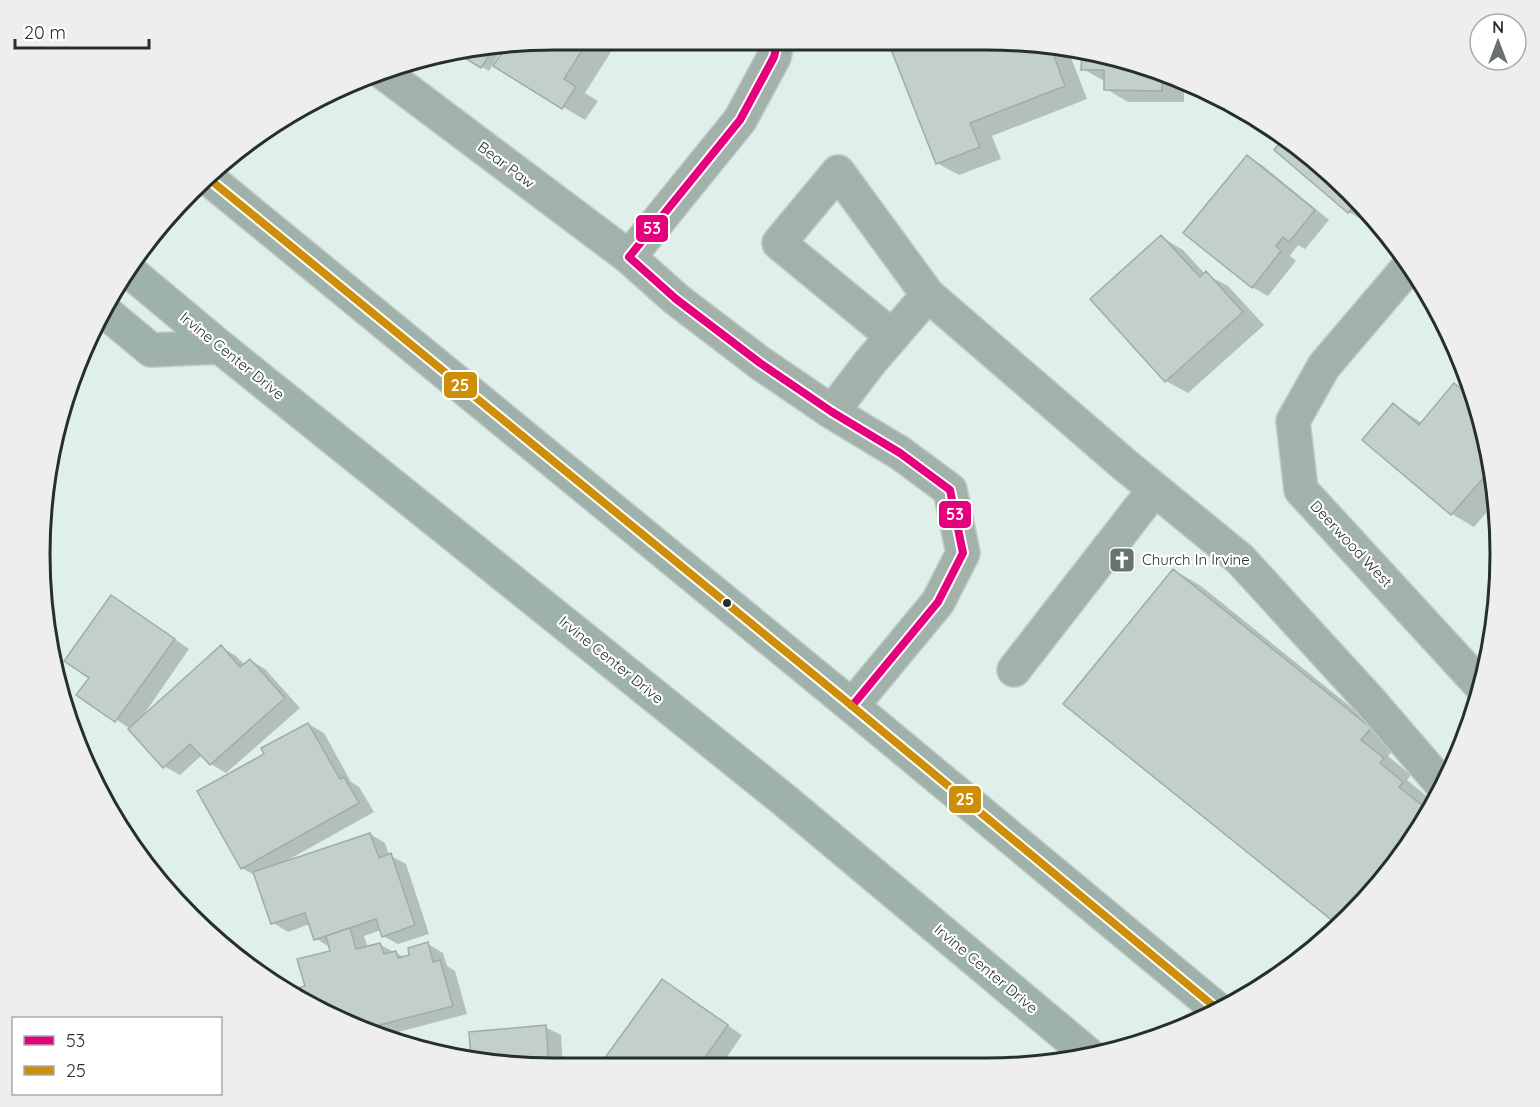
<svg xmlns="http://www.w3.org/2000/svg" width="1540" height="1107" font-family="Quicksand,sans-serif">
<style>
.shadow{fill:#0003}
.building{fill:#c3cfca;stroke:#a0aca8;stroke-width:1.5}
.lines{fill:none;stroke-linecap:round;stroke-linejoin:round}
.minor-casing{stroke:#bfcbc6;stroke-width:36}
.major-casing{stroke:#bfcbc6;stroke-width:36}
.minor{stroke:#a2b2ab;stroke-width:33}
.major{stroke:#9eb2ab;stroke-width:33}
.bus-1-casing{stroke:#fff;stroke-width:12}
.bus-2-casing{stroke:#fff;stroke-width:12}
.bus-1{stroke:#e5007d;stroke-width:8}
.bus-2{stroke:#cd8e09;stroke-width:8}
.bus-dot{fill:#25302c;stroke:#fff;stroke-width:2}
.labels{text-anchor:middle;stroke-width:4.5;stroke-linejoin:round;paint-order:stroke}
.street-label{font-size:15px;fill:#25302c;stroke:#fff}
.poi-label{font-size:15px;fill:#25302c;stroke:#fff;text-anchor:start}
.rim{fill:none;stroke:#25302c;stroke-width:3}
.line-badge{stroke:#fff;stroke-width:2}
.badge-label{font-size:16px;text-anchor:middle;font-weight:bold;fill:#fff}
</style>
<rect width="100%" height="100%" fill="#dfefe9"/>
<path class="shadow" d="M554,39H619L585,93L598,101L585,120L495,66L508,45Z
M987,39L1067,47L1087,99L992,136L1001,159L959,175L937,163Z
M504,45L489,71L457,52Z
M1083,49L1184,86V102H1128L1106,89V82L1083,69Z
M1284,141L1374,215L1376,219L1371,225L1349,212L1276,149Z
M1247,157L1262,165L1329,220L1305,249L1298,245L1290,256L1296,261L1268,296L1252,287Z
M1161,237L1183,250L1205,274L1228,286L1264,325L1188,393L1166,381Z
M1455,385L1476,397L1497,487V500L1474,527L1452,514L1364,440L1394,405L1422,423Z
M1174,570L1201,586L1398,745L1388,756L1411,775L1407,780L1430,799L1426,804L1431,808L1394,867L1340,925L1065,704Z
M127,606L189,649L140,720L221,647L236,656L245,665L250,660L265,669L300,708L226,773L211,764L202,755L180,775L164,766L129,728L79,694L91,677Z
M46,629L51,632L52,653Z
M308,724L324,733L351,782L359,787L374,812L286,861L287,862L370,834L385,843L389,855L406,864L429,934L398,944L383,936L381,930L364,936L368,948L380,945L406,958L428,944L443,953L447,966L455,971L467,1014L383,1036L326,1015L289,992L306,987L332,952L331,948L315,938L310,924L288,932L273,923L256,876L242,868L266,754Z
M662,981L742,1035L721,1066H601Z
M545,1027L561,1035L563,1067H520Z
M456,1054L462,1057L446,1055Z"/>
<path class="building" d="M554,39H589L564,79L576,87L562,109L493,66L507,45Z
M887,39H987L1050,45L1065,86L970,123L980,147L936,164Z
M494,47L481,68L455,52Z
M1082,48L1162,77V91L1104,90V70H1081Z
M1282,140L1358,202L1348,213L1274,150Z
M1247,155L1315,210L1289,242L1283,237L1276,246L1281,251L1252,288L1183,233Z
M1161,235L1200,277L1206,271L1243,312L1165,382L1090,299Z
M1454,383L1477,401L1495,481L1493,484L1485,476L1451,515L1362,440L1393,403L1419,425Z
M1173,569L1371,728L1361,740L1384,758L1380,763L1403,782L1399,787L1429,811L1405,850L1372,891L1339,926L1063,704Z
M111,595L175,639L115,722L76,695L89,678L64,661Z
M221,645L240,667L250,659L285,698L210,765L190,744L163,768L128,729Z
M308,723L340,779L344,777L359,803L241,869L197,791L264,754L261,748Z
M370,833L379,858L391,853L415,925L382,937L376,919L314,940L305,913L271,924L253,872Z
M350,928L356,949L380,943L384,954L396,951L398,958L409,955L408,948L428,942L433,962L440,960L453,1006L364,1029L326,1015L287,991L305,986L297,959L330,951L326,936Z
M662,979L728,1025L699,1066H599Z
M546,1025L549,1067H520L471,1059L469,1032Z"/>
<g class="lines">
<defs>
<path id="minor" d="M778,39L774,57L740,120L629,257L676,299L760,363L832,412L900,453L950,490L963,553L938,602L852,706
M384,73L629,257
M1410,265L1324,366L1293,421L1301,490L1483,688
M892,336L779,243L838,172L928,295
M832,412L871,361L928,295L1125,465L1240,559L1370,701L1444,787
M1014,670L1154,490"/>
<path id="major" d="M208,178L852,706L1216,1008
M129,271L220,347L783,799L1088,1054
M103,310L151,350L220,347"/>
</defs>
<use href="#minor" class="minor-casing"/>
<use href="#major" class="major-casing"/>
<use href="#minor" class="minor"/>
<use href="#major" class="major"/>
<defs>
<path id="bus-1" d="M778,39L774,57L740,120L629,257L676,299L760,363L832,412L900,453L950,490L963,553L938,602L852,706"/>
<path id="bus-2" d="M208,178L852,706L1216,1008"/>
</defs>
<use href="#bus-1" class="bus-1-casing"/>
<use href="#bus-2" class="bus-2-casing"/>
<use href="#bus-1" class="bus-1"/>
<use href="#bus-2" class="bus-2"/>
</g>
<defs>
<symbol id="church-square" viewBox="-11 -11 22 22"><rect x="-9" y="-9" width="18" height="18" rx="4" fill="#66736e" stroke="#fff"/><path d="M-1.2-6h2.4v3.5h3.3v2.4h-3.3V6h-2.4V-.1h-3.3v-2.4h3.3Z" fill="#fff"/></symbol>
</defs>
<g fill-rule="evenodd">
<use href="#church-square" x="1107" y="545" width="30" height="30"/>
</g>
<circle class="bus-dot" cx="727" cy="603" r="5"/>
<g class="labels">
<g class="street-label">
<text transform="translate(506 165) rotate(37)" y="5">Bear Paw</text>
<text transform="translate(232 356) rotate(39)" y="5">Irvine Center Drive</text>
<text transform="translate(1351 544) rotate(47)" y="5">Deerwood West</text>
<text transform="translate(611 660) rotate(39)" y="5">Irvine Center Drive</text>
<text transform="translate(986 969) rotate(40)" y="5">Irvine Center Drive</text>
</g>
<g class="poi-label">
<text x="1142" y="565">Church In Irvine</text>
</g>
</g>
<path d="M0 0H1540V1107H0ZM554 50H986A504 504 0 0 1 1490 554V554A504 504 0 0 1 986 1058H554A504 504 0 0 1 50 554V554A504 504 0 0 1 554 50Z" fill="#eee" fill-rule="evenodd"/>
<path class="rim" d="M554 50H986A504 504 0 0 1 1490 554V554A504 504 0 0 1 986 1058H554A504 504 0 0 1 50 554V554A504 504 0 0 1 554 50Z"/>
<g class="line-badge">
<rect x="635" y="214" width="34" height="29" rx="6" fill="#e5007d"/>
<rect x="443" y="371" width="35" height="28" rx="6" fill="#cd8e09"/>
<rect x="938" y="500" width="34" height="29" rx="6" fill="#e5007d"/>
<rect x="948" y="785" width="34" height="29" rx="6" fill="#cd8e09"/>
</g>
<g class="badge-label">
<text x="652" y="234">53</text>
<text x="460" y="391">25</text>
<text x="955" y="520">53</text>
<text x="965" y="805">25</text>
</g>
<rect x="12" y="1017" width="210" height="78" fill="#ffffff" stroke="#a8acab" stroke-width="1.5"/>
<rect x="24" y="1036" width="30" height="9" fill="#e5007d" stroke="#a8acab" stroke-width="1.5"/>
<text x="66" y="1047" font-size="18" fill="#25302c">53</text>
<rect x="24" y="1066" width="30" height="9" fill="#cd8e09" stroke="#a8acab" stroke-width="1.5"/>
<text x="66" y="1077" font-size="18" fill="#25302c">25</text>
<g transform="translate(1498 42)"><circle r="28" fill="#ffffff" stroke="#a8acab" stroke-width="1.5"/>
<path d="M0-4.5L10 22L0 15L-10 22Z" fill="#66736e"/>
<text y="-9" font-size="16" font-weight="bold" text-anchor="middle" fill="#25302c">N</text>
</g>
<path d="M15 39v9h134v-9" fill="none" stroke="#25302c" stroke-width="3"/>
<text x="24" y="39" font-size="18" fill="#25302c" stroke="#ffffff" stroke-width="4.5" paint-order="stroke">20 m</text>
</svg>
